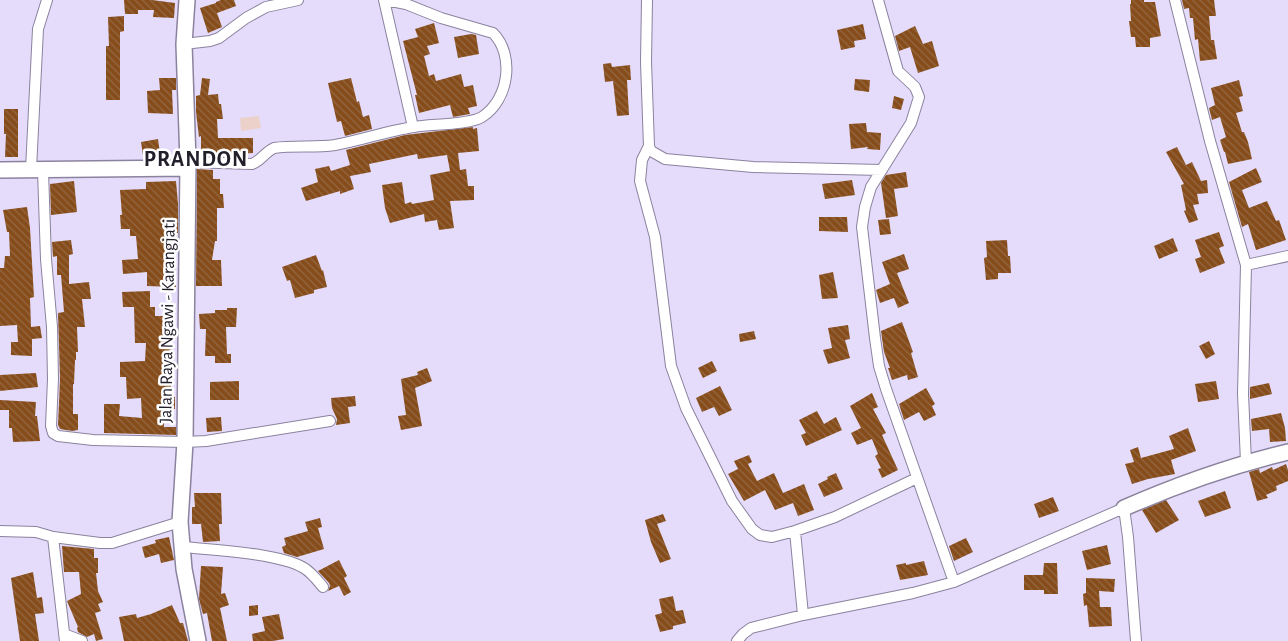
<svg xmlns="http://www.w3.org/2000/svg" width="1288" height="641" font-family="'Alegreya Sans',sans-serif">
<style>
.industrial{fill:#ebd1ca}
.building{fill:url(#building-back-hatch)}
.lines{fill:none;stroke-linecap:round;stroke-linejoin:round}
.street-casing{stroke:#8b829e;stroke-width:12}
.secondary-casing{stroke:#8b829e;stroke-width:18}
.street{stroke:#fff;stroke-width:10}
.secondary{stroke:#fff;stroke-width:15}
.labels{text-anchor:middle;stroke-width:5;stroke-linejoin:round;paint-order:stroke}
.street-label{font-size:18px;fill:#221e2a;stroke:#fff}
.district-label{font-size:22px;font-weight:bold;letter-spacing:1px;fill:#221e2a;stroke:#fff}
</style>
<defs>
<pattern id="building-back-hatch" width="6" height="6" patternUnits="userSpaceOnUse" patternTransform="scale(1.25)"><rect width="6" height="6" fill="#864c1a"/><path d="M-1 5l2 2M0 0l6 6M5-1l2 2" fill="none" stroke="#946843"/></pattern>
</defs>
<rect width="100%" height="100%" fill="#e5dcfb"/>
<path class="industrial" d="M259,116L261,128L241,131L240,118Z"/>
<path class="building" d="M124,0H152L175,3L174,18L153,17L154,10H138V14H125Z
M221,0H234L236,6L217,13L222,27L208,33L200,8L216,3V2Z
M1131,0H1144V2H1155L1161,36L1150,38V47H1136L1135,37H1131L1129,21H1131L1130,4H1131Z
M1182,0H1214L1216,16H1209L1211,40H1214L1217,59L1200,61L1198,39L1195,40L1193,18H1190L1189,8L1184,9Z
M124,16V31L120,32V100H106V46H109L108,17Z
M434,23L439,43L427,46L430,54L424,56L429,76L434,74L436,81L461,74L464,87L473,85L477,106L468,108L470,114L453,117L450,105L419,113L415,95H417L403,41L418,37L415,29Z
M863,24L866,39L854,41L855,47L841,50L837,30Z
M915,26L923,44L932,41L939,66L918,73L910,47L899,51L895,36Z
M471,34L476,35L479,54L458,58L454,37Z
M611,63L612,67L630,65L631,80H627L629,115L617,116L613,81L605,82L603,64Z
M159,78H176V90H172L173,114L148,113L147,91L160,90Z
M202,78L210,79L208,95L218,94L219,104H221L223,119H217L218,138H253V153L201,156V136L199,137L196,112V96L200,95Z
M351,78L357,102L359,101L363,117L369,115L372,129L345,136L341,121L337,122L328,83Z
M855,79L870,80L869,92L854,90Z
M1239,80L1243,96L1239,97L1243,111L1236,113L1242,132H1244L1248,142L1252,159L1228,164L1225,152H1224L1220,140L1226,137L1220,117L1212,120L1209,108L1215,105L1211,88Z
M894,96L904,99L901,110L892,108Z
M4,109H18V157H5L6,134H4Z
M866,123L867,132L881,133L880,150L867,149L868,147L851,149L849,124Z
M473,127V129L477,128L479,151L458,153L460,170L466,169L468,186H474V200L450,201L454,228L439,230L437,220L425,222L424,214L390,223L385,208L382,185L402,182L405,204L411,202L412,204L434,200L430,175L450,171L447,155L418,159L417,154L369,164L371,172L350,176L354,189L340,194V191L306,201L301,188L318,182L315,169L329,166L331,171L350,165L346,150L405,135Z
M158,139L160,153L143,155L141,142Z
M1177,147L1186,165L1192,162L1201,181L1207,180L1208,193L1197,194L1199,204L1193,205L1198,220L1189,223L1184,211L1186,210L1181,185L1184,184L1166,152Z
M1256,168L1262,182L1242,190L1249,208L1267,201L1276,221L1279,220L1286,240L1256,250L1248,224L1242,227L1229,182Z
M197,169L213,170V179H220V194H223L224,208H217V241H215L212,260H221L222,286H196Z
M906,172L908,187L894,189L898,216L886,218L881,183L886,175Z
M852,180L855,195L825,199L822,184Z
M74,181L77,212L51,215L50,184Z
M176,181L178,204V233H177V251H175L176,287L147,286V272L123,274L122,260L138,259L136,236H130V229H121L120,215H122L120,190L146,189V182Z
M27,207L30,228L34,297L30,298L31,327L40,326L42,338L32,339V356L11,355V342H18L17,325L0,326V268H4L5,256H10L9,232H7L3,210Z
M819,217H847L848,232L819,231Z
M889,219L891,234L880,235L878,220Z
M1219,232L1224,246L1219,248L1225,263L1200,273L1195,259L1201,257L1195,240Z
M1173,238L1178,251L1159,259L1154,246Z
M71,240L73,254L69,255V284L89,282L91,299H82L85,327H77L78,352H76V360H75L74,384H73V414H78V430L72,431L60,429L58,425L60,379L58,313L64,312L61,275H57V256L53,257L52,242Z
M1007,240L1008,256H1010L1011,273H998V279L986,280L984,258L987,257L986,241Z
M904,254L909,269L897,273L909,303L898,308L894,298L880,303L876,290L890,284L882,262Z
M316,255L322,271L323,270L327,287L314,290V293L295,298L290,280L287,281L282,267Z
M833,272L838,298L822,299L819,275Z
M150,291V307H155V316H171L173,342H171L173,381H171V397H175V409H164V427H176V435L104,433V404H120L119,416L142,418L141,398L127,399L126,377H120V362L145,361L146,343H135L134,307H123L122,292Z
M227,308H237L236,327H226L227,354H231V363H215V356H205L206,329H200L199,314L215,313V310H227Z
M902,322L913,352L911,353L918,377L908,380L907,375L892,380L888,368H890L884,352L881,331Z
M848,325L850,339L845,340L850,358L828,364L823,350L832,348L828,328Z
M754,331L756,339L740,342L739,334Z
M1209,341L1215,354L1206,359L1199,346Z
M712,361L717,371L703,378L698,368Z
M427,368L432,381L415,388L422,426L401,430L398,416L406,415L401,379L418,375L417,372Z
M36,373L38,387L0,391V375Z
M239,381V400H210V382Z
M1216,381L1219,399L1198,402L1195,384Z
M1269,383L1272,394L1250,399V387Z
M720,386L732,410L719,416L714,407L702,412L696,398Z
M926,388L935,404L932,406L936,415L924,421L919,412L904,420L899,404Z
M872,393L878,407L873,409L886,433L882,435L898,470L882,478L878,469L881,468L875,456L878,454L872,439L857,445L851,433L861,428L850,406Z
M355,396L356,406L348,407L350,423L336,425L337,419L332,408L331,398Z
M0,400L36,402L35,416H37L40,441L13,442L12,428H9V410H0Z
M817,411L824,424L836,417L842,430L806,446L801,435L806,433L799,420Z
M1281,413L1285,428L1286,441L1270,442L1269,429L1252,431L1251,419Z
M221,417L222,431L207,432L206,418Z
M1188,428L1196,451L1171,460L1175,474L1148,479L1132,484L1125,464L1134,462L1130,450L1138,447L1141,458L1174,449L1169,436Z
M749,455L752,462L748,464L757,481L774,473L783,493L804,484L814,510L798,516L793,503L775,510L765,490L744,501L728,474L738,469L734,461Z
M1286,464L1288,470V481L1276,486L1277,490L1266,495L1268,498L1257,501L1249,472L1259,469L1260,473L1272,467L1273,470Z
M836,473L843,489L824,497L818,484L828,479L827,477Z
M1225,491L1231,508L1205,517L1198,501Z
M194,493H221L222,524H219L220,541L203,542L201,524H192V507H195Z
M1053,497L1059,511L1039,518L1034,504Z
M1166,500L1179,520L1156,533L1142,510Z
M663,514L666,521L657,524L671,559L660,563L651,542L645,520Z
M320,518L322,527L318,528L324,549L297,557L284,553L282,547L286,545L284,538L308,531L305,522Z
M169,537L174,560L161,563L159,554L145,558L142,547L156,543L155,540Z
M966,538L973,552L954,561L949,546Z
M1107,545L1111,564L1087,570L1082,551Z
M62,546L94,549V558H98V573H96L98,591L103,602L98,604L101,611L95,613L103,639L96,641L94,634L87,637L78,632L77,628L78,627L67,601L81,594L79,572H64Z
M339,560L347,576L344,578L351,592L344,596L339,586L328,591L330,586L329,583L318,571Z
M924,561L928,575L900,580L896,565L906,563V565Z
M1044,563H1057L1058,594H1044V590H1024V575H1043Z
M201,566L223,567L221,594L225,593L229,605L220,608L227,641H212L207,613L203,614L199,599Z
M33,572L37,598L42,597L44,613L35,614L39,641H20L11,578Z
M1086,578L1115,579L1114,592L1099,591L1100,607H1111L1112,626L1089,627L1087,605L1084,606L1083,594L1086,593Z
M673,596L676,611L683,610L686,623L673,626V629L660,632L655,615L662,613L659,599Z
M172,605L180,623H183L188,641H124L119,617L136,614L137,618L151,614Z
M258,605V615L249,616V606Z
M279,614L284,639L273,641H253L252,634L265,631L262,617Z"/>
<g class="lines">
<defs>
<path id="street" d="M384,0L413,127
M647,0L646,62L649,146L651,151L665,159L753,167L882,170
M878,0L898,71L915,87L919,97L911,123L871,187L865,207L862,227L875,338L879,366L886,389L954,582
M1175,0L1210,141L1246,265L1243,394L1246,462
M184,44L210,41L219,38L246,18L266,7L298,0
M649,146L642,160L640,181L655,237L671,366L686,408L732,501L752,529L760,535L772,537L795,531L835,517L917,478
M188,162L252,164C261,161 265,152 274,148C294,145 315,148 335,145C362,140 387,131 414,127C430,124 469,125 482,117C509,100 515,55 493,33L441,18L406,4L386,0
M31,169L38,29L47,0
M43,171L46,259L52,327L53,379L51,426L53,433L58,436L93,440L185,442L206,441L330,421
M1246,265L1288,256
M0,531L36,532L53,537L100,543H112L180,522
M795,531L803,615
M53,537L65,641
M183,547C214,550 279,553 304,568C312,573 317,580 323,587
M64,634L82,641
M737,641L743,634L751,628L803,615L913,593L954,582L1124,508L1128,537L1136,641"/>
<path id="secondary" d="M187,0L184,44L188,162L185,442L180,522L184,569L198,641
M0,170L188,168
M1124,508C1179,484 1229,466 1288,452"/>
</defs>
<use href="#street" class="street-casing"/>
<use href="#secondary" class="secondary-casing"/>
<use href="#street" class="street"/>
<use href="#secondary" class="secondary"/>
</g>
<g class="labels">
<g class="street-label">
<text transform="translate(167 321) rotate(-89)" y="6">Jalan Raya Ngawi - Karangjati</text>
</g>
<g class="district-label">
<text x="196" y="166">PRANDON</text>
</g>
</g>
</svg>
